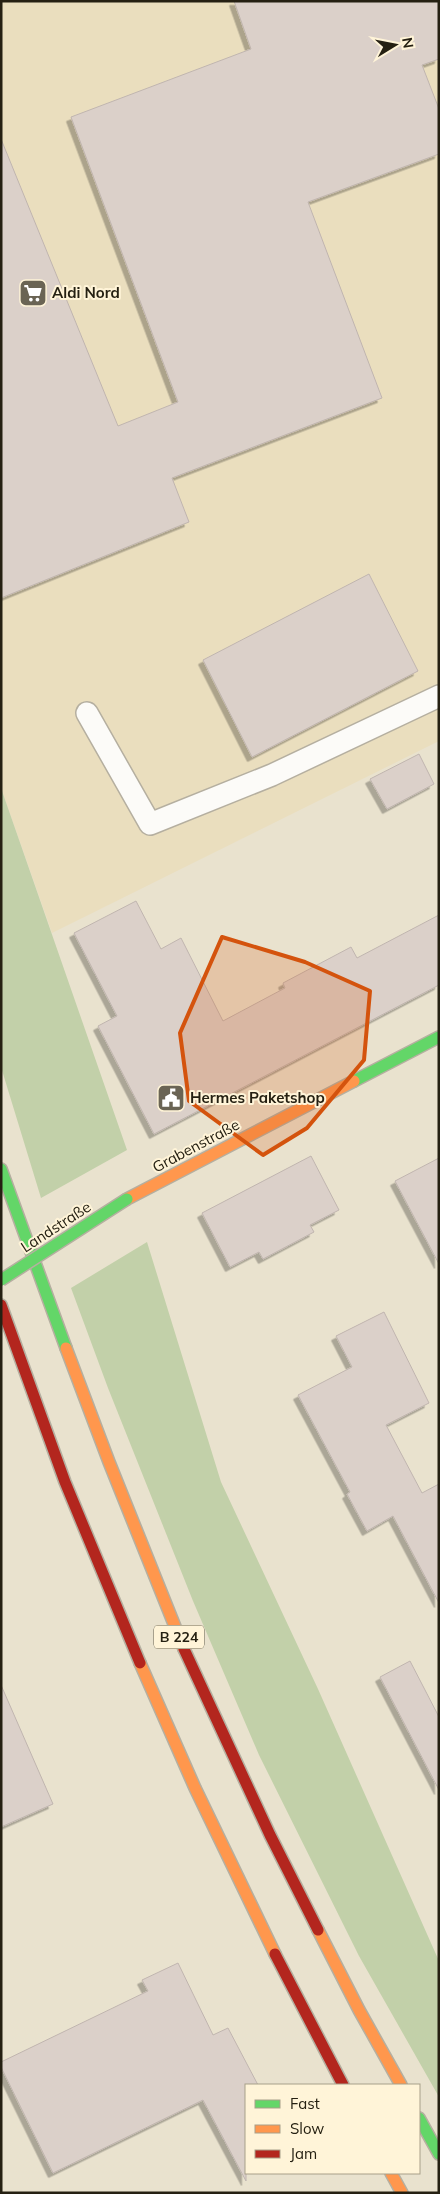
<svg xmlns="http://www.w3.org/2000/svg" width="440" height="2194" font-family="Mulish,sans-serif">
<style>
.built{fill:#eadebe}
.green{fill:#c2d0a9}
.building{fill:#dbd0c9;stroke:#c0b5af;filter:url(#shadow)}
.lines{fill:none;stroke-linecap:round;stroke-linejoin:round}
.lane-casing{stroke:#b5afa0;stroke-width:24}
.fast-casing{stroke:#b5afa0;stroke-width:14}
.slow-casing{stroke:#b5afa0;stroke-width:14}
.jam-casing{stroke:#b5afa0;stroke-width:14}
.lane{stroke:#fcfbf8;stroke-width:21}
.fast{stroke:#63d668;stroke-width:11}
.slow{stroke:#ff974d;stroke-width:11}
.jam{stroke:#b3261e;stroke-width:11}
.fast-bridge-casing{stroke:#b5afa0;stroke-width:14;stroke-linecap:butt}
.fast-bridge{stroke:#63d668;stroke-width:11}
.marked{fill:#d4530d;fill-opacity:0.2;stroke:#d4530d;stroke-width:4;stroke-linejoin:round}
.labels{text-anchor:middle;stroke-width:4;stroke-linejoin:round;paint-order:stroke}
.shield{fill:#fff4d8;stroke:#66604d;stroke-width:1}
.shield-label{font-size:14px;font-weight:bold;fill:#252012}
.poi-label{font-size:15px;font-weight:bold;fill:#252012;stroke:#fff4d8;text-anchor:start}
.street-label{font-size:15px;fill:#252012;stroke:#fff4d8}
</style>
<defs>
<filter id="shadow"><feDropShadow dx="-4.5" dy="4.5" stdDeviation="0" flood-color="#0004"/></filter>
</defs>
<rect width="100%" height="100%" fill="#e9e2ce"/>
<path class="built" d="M1,1H439V741L52,933L1,788Z"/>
<path class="green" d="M1,788L127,1150L41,1198L1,1067Z
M147,1242L221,1482L318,1689L439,1961V2097L359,1956L259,1755L193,1601L108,1388L71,1288Z"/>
<path class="building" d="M234,1H439V59L422,65L439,109V154L308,202L382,398L172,478L189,522L1,598V139L118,426L178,402L71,117L251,49Z
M369,574L418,671L252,757L203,660Z
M419,754L434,784L387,809L370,779Z
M136,901L161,949L181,938L223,1021L285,988L283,983L351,947L357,958L439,915V985L154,1134L98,1026L117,1016L74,933Z
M311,1156L339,1210L310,1225L314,1232L263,1259L259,1252L230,1267L202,1213Z
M439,1158V1264L395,1181Z
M384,1312L429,1403L386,1425L422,1493L439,1484V1603L393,1516L367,1531L347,1494L350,1492L298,1395L352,1367L336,1336Z
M410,1661L439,1717V1790L380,1677Z
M1,1685L53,1804L1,1827Z
M178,1963L213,2035L228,2028L258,2085H246V2181L203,2100L53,2173L1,2067V2062L148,1991L142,1980Z"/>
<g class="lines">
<defs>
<path id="lane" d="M87,713L150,824L272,775L439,696"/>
<path id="fast" d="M354,1081L439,1037
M1,1169L66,1348
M419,2118L439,2154"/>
<path id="slow" d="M127,1199L354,1081
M66,1348L109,1462L184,1649
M140,1663L195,1788L275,1954
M318,1930L359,2010L401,2085
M391,2173L402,2193"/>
<path id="jam" d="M1,1305L65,1482L140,1663
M184,1649L270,1835L318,1930
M275,1954L343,2085"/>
</defs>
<use href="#lane" class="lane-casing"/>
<use href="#fast" class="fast-casing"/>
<use href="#slow" class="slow-casing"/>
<use href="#jam" class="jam-casing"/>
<use href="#lane" class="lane"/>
<use href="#fast" class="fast"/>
<use href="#slow" class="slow"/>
<use href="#jam" class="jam"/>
<defs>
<path id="fast-bridge" d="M1,1280L127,1199"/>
</defs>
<use href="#fast-bridge" class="fast-bridge-casing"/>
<use href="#fast-bridge" class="fast-bridge"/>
</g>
<path class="marked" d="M222,937L305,962L370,991L364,1060L307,1128L263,1155L189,1101L180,1033Z"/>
<defs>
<symbol id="supermarket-square" viewBox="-11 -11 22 22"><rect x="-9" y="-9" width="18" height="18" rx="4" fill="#6a6454" stroke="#fff4d8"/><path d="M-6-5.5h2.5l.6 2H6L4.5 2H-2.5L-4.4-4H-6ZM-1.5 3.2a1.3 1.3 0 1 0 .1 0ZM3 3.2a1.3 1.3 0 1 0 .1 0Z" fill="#fff"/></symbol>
<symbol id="civic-square" viewBox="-11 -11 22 22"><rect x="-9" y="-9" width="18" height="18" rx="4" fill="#6a6454" stroke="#fff4d8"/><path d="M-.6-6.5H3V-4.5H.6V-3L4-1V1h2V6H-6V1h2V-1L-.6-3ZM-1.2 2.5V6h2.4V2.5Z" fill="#fff"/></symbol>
</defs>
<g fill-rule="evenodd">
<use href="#supermarket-square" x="17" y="277" width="32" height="32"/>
<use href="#civic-square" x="155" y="1082" width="32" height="32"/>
</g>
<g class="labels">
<rect class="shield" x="154" y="1625.5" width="50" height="23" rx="4"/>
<g class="shield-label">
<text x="179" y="1642">B 224</text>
</g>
<g class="poi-label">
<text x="52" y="298">Aldi Nord</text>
<text x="190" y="1103">Hermes Paketshop</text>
</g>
<g class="street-label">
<text transform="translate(196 1146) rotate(-28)" y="5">Grabenstraße</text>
<text transform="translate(56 1227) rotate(-33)" y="5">Landstraße</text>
</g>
</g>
<rect width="440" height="2194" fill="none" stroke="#252012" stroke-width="5"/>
<rect x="245" y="2084" width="175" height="90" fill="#fff4d8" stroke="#a89f89"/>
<rect x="255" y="2100" width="25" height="8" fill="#63d668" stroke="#a89f89"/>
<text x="290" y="2109" font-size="15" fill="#252012">Fast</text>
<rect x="255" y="2125" width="25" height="8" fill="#ff974d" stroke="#a89f89"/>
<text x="290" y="2134" font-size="15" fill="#252012">Slow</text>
<rect x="255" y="2150" width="25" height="8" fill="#b3261e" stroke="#a89f89"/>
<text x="290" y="2159" font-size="15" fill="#252012">Jam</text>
<g transform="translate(395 45) rotate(80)" stroke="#fff4d8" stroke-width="4" paint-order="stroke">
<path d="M0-4L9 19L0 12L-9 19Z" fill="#252012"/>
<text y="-8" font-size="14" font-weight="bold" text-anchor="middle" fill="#252012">N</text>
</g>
</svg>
